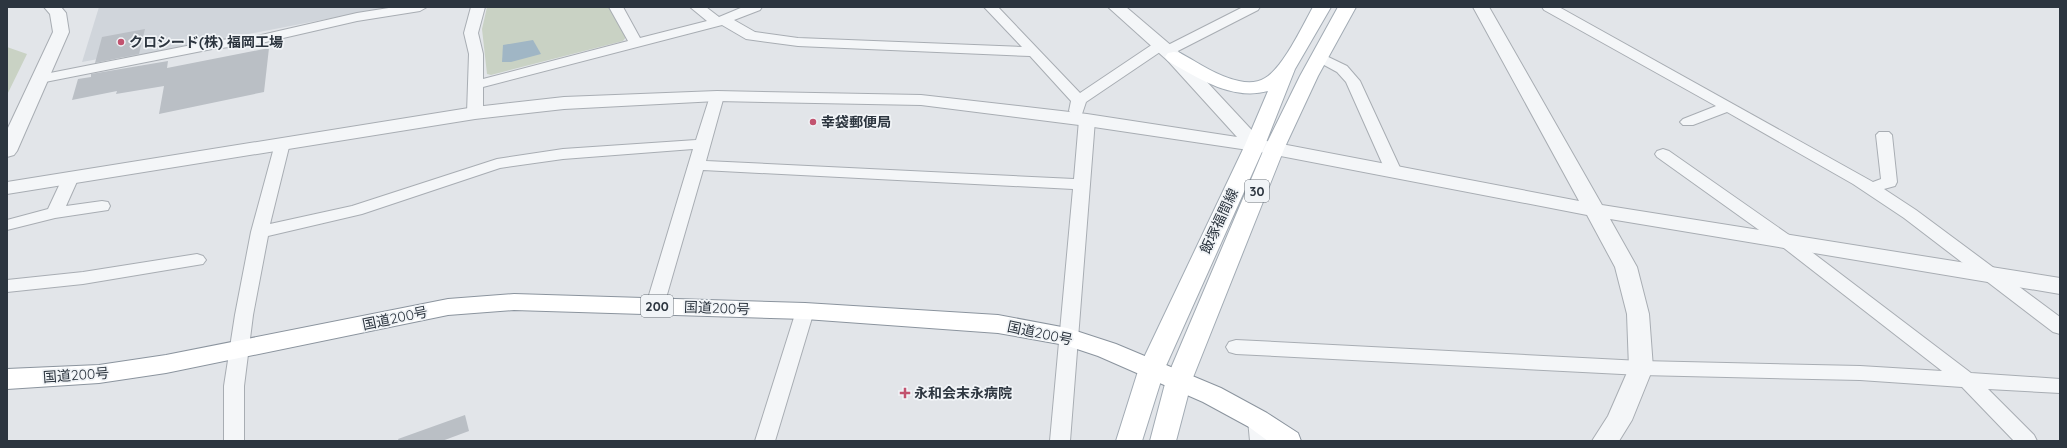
<svg xmlns="http://www.w3.org/2000/svg" width="2067" height="448" font-family="Quicksand,'Noto Sans JP',sans-serif">
<style>
.built{fill:#d0d5db}
.green{fill:#c9d2c4}
.water{fill:#a0b6c5}
.building{fill:#babfc5}
.lines{fill:none;stroke-linecap:round;stroke-linejoin:round}
.minor-casing{stroke:#a8adb3;stroke-width:2}
.tertiary-casing{stroke:#a8adb3;stroke-width:2}
.primary-casing{stroke:#a2abb4;stroke-width:2}
.trunk-casing{stroke:#8b949e;stroke-width:2}
.minor{fill:#f4f6f8;fill-rule:evenodd}
.tertiary{fill:#f4f6f8;fill-rule:evenodd}
.primary{fill:#fff;fill-rule:evenodd}
.trunk{fill:#fff;fill-rule:evenodd}
.poi-dot{fill:#c2536f;stroke:#f1f4f7;stroke-width:1.5}
.labels{text-anchor:middle;stroke-width:3.5;stroke-linejoin:round;paint-order:stroke}
.shield{fill:#f1f4f7;stroke:#676e76;stroke-width:1}
.shield-label{font-size:13px;font-weight:bold;fill:#2c353f}
.poi-label{font-size:14px;font-weight:bold;fill:#2c353f;stroke:#f1f4f7;text-anchor:start}
.street-label{font-size:14px;fill:#2c353f;stroke:#f1f4f7}
</style>
<rect width="100%" height="100%" fill="#e2e5e9"/>
<path class="built" d="M99,7H389L124,58L125,54L82,62Z"/>
<path class="green" d="M487,7H610L627,36L623,41L491,75L487,74L482,29Z
M7,47L27,54L7,95Z"/>
<path class="water" d="M533,40L541,54L511,62H502L503,45Z"/>
<path class="building" d="M145,29L139,54L95,63L102,37Z
M269,48L264,92L159,114L164,86L116,94L117,91L72,100L78,79L91,77V74L168,61L167,68Z
M465,415L469,431L442,441H399L398,439Z"/>
<g class="lines">
<defs>
<path id="minor" d="M395,7H427L420,11L357,21L257,44L212,49L40,83L35,82L33,79L35,76L40,75L212,41L257,36L357,13Z
M471,7H485L478,33L483,54V79L628,41L609,7H623L640,38L707,21L690,7H706L719,17L743,7H762L760,10L734,20L755,32L798,38L1022,47L984,7H998L1080,93L1156,42H1166L1168,45L1243,7H1260L1258,10L1172,54L1167,55L1160,52L1086,102L1082,114H1072L1069,111L1071,101L1030,56L798,46L746,39L722,25L483,87V113L480,116H470L467,113L469,54L464,33Z
M1542,7H1559L1873,182L1881,179L1876,135L1879,132H1889L1892,135L1897,182L1895,186L1884,189L1916,210L2060,317V334L2053,332L1904,218L1853,184L1727,112L1693,125H1683L1680,122L1683,119L1716,106L1544,10Z
M1320,53L1347,66L1360,81L1402,172L1400,175H1388L1386,172L1346,82L1337,72L1315,60L1313,57L1315,54Z
M717,92L722,93L724,96L706,161L1074,179L1079,120L1082,117H1092L1095,120L1070,441H1050L1073,189L703,170L664,305L662,310L655,311L648,310L646,305L693,149L563,159L500,168L362,214L268,236L253,315L244,386V441H224V386L235,315L251,232L276,140H288L290,143L270,224L352,206L497,159L563,149L696,140L710,96L712,93Z
M1663,149L1669,151L1792,237L1971,373L2060,379V393L1988,389L2034,435L2037,441H2014L1962,387L1860,380L1641,375L1236,354L1229,352L1226,347L1229,342L1236,340L1641,361L1860,366L1942,371L1780,245L1657,157L1655,154L1657,151Z
M71,172L77,174L79,177L66,206L102,201L108,202L110,206L108,210L55,218L7,230V220L48,209L63,177L65,174Z
M197,254L203,256L206,260L203,264L83,284L7,292V280L83,272Z
M805,305L812,306L814,311L775,441H755L796,311L798,306Z
M1258,412L1265,414L1268,420L1270,441H1250L1248,420L1251,414Z"/>
<path id="tertiary" d="M44,7H61L66,13L69,32L17,151L14,155L7,157V130L53,32L50,14Z
M1108,7H1126L1180,53L1261,140L1579,201L1473,7H1489L1602,205L2060,278V294L1610,219L1637,267L1649,314L1653,368L1632,420L1619,441H1592L1608,416L1629,368L1627,314L1615,267L1587,215L1255,151L1087,126L921,105L717,101L564,109L475,119L7,194V182L475,107L564,97L717,91L921,95L1087,114L1237,137L1168,61Z"/>
<path id="primary" d="M1313,7H1331L1295,69L1265,145L1165,368L1142,441H1116L1139,368L1245,145L1268,91C1232,101 1198,78 1168,61L1165,57L1168,53L1174,52L1180,53C1199,63 1218,77 1239,81C1248,83 1257,83 1265,78C1283,68 1303,25 1313,7Z
M1338,7H1356L1318,76L1284,149L1192,380L1176,441H1150L1166,380L1264,149L1300,76Z"/>
<path id="trunk" d="M514,294L805,303L998,315L1067,328L1116,344L1221,388L1267,413L1298,433L1301,441H1268L1249,427L1203,402L1098,356L1065,345L998,333L805,319L514,310L448,315L166,373L99,383L7,389V369L99,365L166,355L448,299Z"/>
</defs>
<use href="#minor" class="minor-casing"/>
<use href="#tertiary" class="tertiary-casing"/>
<use href="#primary" class="primary-casing"/>
<use href="#trunk" class="trunk-casing"/>
<use href="#minor" class="minor"/>
<use href="#tertiary" class="tertiary"/>
<use href="#primary" class="primary"/>
<use href="#trunk" class="trunk"/>
</g>
<g class="poi-dot">
<circle cx="121" cy="42" r="4"/>
<circle cx="813" cy="122" r="4"/>
<path d="M903 387h4v4h4v4h-4v4h-4v-4h-4v-4h4z"/>
</g>
<g class="labels">
<g class="shield">
<rect x="1245" y="180" width="24" height="22" rx="3"/>
<rect x="641" y="295" width="32" height="22" rx="3"/>
</g>
<g class="shield-label">
<text x="1257" y="196">30</text>
<text x="657" y="311">200</text>
</g>
<g class="poi-label">
<text x="129" y="47">クロシード(株) 福岡工場</text>
<text x="821" y="127">幸袋郵便局</text>
<text x="914" y="398">永和会末永病院</text>
</g>
<g class="street-label">
<text transform="translate(1219 221) rotate(-65)" y="5">飯塚福間線</text>
<text transform="translate(717 308) rotate(2)" y="5">国道200号</text>
<text transform="translate(395 318) rotate(-12)" y="5">国道200号</text>
<text transform="translate(1040 333) rotate(12)" y="5">国道200号</text>
<text transform="translate(76 375) rotate(-4)" y="5">国道200号</text>
</g>
</g>
<rect width="2067" height="448" fill="none" stroke="#2c353f" stroke-width="16"/>
</svg>
